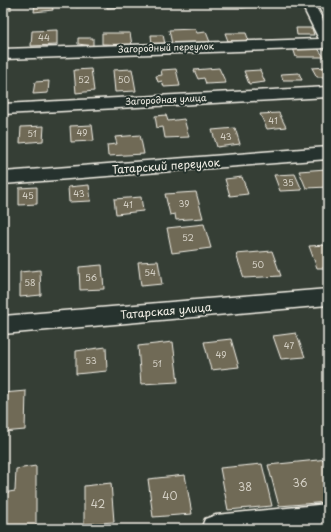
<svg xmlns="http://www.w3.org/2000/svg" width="331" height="532" font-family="'Playpen Sans',sans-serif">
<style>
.building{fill:#6f6a57;stroke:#f4f1e8}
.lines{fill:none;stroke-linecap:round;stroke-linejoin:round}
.minor-casing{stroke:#f4f1e8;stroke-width:3}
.minor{fill:#26332d;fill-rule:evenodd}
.tram{stroke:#f4f1e8;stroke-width:1}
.labels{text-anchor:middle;stroke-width:4;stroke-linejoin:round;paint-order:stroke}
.number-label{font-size:9px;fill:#d3cfc4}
.far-street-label{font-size:9px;fill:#f4f1e8;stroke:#26332d}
.street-label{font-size:11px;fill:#f4f1e8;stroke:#26332d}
.near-number-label{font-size:11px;fill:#d3cfc4}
</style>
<rect width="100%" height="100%" fill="#353e35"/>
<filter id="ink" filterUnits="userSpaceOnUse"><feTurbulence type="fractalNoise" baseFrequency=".025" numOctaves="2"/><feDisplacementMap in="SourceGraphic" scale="8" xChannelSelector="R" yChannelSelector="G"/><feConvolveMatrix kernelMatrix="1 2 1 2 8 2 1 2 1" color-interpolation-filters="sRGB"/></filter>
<g filter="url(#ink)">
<path class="building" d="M3,3H11V10H3Z
M35,3H52L53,10L34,12Z
M76,3H88V6L76,7Z
M107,3H125L126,7L107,8Z
M239,3H264L266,6L241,8Z
M283,3H295L297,8H289L287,3Z
M296,28H312L314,35H297Z
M195,29L197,33L206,32L210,42L172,44L169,30Z
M57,30V45L31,46L32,31Z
M102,33H130L132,45L102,44Z
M225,33H246L249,41H228Z
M151,35H163L165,44H152Z
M78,38H93V46L78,44Z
M317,47L324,57H296L293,48Z
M327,67L328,77H317L312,68Z
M219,68L226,83L206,84L204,78L198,79L194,70Z
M91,69L94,91L76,93L74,70Z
M132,69L136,91L115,92L113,70Z
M176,69L180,86L164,87L162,81L158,82L156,76L162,75L161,70Z
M260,70L265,82L249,84L244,71Z
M299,73L302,80H283L281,74Z
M49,81L48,93L33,94L35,82Z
M279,113L286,127L267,129L260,114Z
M166,115L168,121L184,119L189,137L165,138L163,127L157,128L155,116Z
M92,125L94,141L71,142L70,126Z
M44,126L43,141L20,143L21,127Z
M235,128L240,144L217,147L212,130Z
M140,135L144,154L108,156L107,145L117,144L115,137Z
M326,169L328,172V187L306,188L299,171Z
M295,174L302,190L280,191L274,175Z
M242,177L248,194L230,196L225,179Z
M89,185L91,201L69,202L68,187Z
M37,187V204L19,205V188Z
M196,192L203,218L176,220L175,214L170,215L165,194Z
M141,197L143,211L116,214L114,199Z
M204,224L211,248L172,253L167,228Z
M327,245L328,268H317L309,246Z
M272,251L281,276L244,278L236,254Z
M158,261L162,284L141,286L138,262Z
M102,265L104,289L80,290L79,267Z
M40,270L41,295L20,297V272Z
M296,333L305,357L281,359L273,336Z
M231,339L239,367L211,370L204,342Z
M173,342L178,382L141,384L138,346Z
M106,347L107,371L76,374V351Z
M26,391L25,430L3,432V393Z
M328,459V502L279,506L268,465Z
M262,464L272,506L228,510L220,468Z
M36,466V527L3,529V493L15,491L16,469Z
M185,475L192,514L153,517L148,479Z
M111,483L114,522L84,524V486Z"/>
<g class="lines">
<defs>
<path id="minor" d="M301,3H315L328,28V48L3,59V49L319,39Z
M328,87V97L3,114V104Z
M328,147V159L3,184V172Z
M328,289V305L3,334V316Z
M328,504V529H201L205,519L216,515Z"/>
</defs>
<use href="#minor" class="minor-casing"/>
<use href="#minor" class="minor"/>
<path class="tram" d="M314,3L328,28"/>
</g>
</g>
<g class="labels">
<g class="number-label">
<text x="44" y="41">44</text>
<text x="84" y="83">52</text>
<text x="124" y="83">50</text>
<text x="273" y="124">41</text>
<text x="82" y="136">49</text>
<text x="32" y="137">51</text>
<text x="226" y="140">43</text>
<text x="288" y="186">35</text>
<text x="79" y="197">43</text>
<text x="28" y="199">45</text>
<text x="184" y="207">39</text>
<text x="128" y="208">41</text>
<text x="188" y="241">52</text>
<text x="258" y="268">50</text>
<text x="150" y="276">54</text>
<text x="91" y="281">56</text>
<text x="30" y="286">58</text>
<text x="289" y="349">47</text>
<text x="221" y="358">49</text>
<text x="91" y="364">53</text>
<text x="157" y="367">51</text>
</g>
<g class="far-street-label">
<text transform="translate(166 48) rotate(-2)" y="3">Загородный переулок</text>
<text transform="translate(166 100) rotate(-3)" y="3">Загородная улица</text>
</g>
<g class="street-label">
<text transform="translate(166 166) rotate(-4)" y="4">Татарский переулок</text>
<text transform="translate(166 311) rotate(-5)" y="4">Татарская улица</text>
</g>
<g class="near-number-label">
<text x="300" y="487">36</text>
<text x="245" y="491">38</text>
<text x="170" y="500">40</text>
<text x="98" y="508">42</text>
</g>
</g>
<rect width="331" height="532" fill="none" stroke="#26332d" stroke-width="16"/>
<rect x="8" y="8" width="315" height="516" fill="none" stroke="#f4f1e8" stroke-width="1.5" filter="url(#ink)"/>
</svg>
